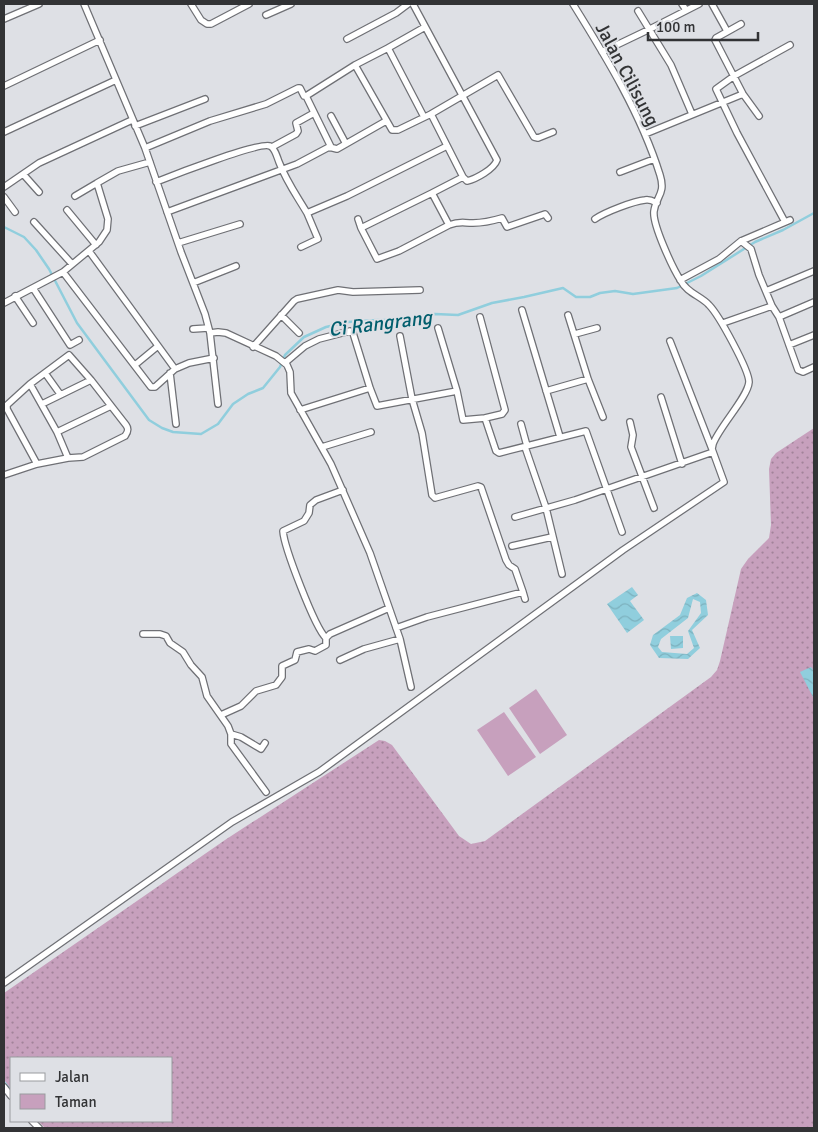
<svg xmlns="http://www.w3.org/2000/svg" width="818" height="1132" font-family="Signika,sans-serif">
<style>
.grass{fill:url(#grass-dots)}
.green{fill:#c7a0bd}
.water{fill:url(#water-waves);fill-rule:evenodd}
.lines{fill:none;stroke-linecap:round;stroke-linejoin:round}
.stream{stroke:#90cedd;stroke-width:2.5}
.street-casing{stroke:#6f7075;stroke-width:8}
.street{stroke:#fff;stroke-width:5.5}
.labels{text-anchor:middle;stroke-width:4;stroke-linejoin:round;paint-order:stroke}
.street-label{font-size:19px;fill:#323335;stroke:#dee0e5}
.water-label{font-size:20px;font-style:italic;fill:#015e6d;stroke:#dee0e5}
</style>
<defs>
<pattern id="grass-dots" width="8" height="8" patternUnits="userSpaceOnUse" patternTransform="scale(1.25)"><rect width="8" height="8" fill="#c7a0bd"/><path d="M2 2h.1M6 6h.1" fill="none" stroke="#a2839a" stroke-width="1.8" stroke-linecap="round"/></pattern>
<pattern id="water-waves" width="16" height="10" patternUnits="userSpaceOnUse" patternTransform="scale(1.25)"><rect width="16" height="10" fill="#90cedd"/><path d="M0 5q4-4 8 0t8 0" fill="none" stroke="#7db1be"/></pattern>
</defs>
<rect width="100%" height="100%" fill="#dee0e5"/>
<path class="grass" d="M814,428V1128H45L38,1121H171V1058H11V1089L4,1080V993L225,840L379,740L385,741L392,745L459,836L471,844L485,841L711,677L717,670L720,661L741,569L748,559L769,538L771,525L769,469L771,459L776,453Z"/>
<path class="green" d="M536,689L567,735L540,754L509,708Z
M504,712L536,757L508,776L477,730Z"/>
<path class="water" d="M632,587L638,595L630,601L644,620L627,633L607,604Z
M697,593L706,600L708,615L692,630L700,648L688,659L659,658L650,645L653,635L680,615L687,598ZM693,599L700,602L701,613L688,631L694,648L687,654L662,652L658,647L661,639L688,618Z
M670,636H683V648L671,649Z
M811,667L814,671V699L800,672Z"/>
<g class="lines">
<path class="stream" d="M4,227L24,237L36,250L49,269L77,323L149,420L162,428L173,432L201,434L218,424L233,404L248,394L263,388L280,367L285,355L304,337L326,327L348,322L377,320H401L435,314L458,315L492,303L524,297L563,288L576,297H590L600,293L615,291L633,294L677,288L701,276L755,242L783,230L814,213
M4,1082L11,1091"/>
<defs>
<path id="street" d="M84,4L145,148L181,252L205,314L210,333L218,332L226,333L276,356L287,365L290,372L291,393L331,464L370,553L400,639L411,687
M191,4L201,20L207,24H211L249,4
M413,4L497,160C494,169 476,179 467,181L463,177
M682,4L686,10
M712,4L727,31
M638,11L671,65L692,114
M266,15L291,4
M4,19L39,4
M741,24L716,38L715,40L743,94L759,116
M347,39L396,13L408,4
M388,48L425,27
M602,52L650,29L699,4
M4,86L100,40
M306,96L331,147
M431,114L498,75L534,137L538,138L553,132
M331,116L346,144
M424,117L388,48L355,65L392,130H398L431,114L463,177L432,193L449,225L399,251L377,259L361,228L432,193
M135,126L205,99
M4,132L116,80
M645,134L743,94
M272,147L296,134L298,131L296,123L314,113
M145,148L210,121L266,104L298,88H300L304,96H306L355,65
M620,172L654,159
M23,174L39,192
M156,182C171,176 261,141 270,146C275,148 277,157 279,162C286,181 297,196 307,213L347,196L447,146
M4,187L39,163L132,120
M75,196L97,183
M4,197L15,212
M67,210L96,245
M167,212L297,164L329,147L337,149L386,121
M358,219L361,228
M595,219C605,212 634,201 645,200C650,199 653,201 657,203
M34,222L72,264
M785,222L737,133L716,89L734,76L790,45
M449,225C460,221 462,223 473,223C483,223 492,221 502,218L507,227L545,214L548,218
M741,241L751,249L759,275L772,306L779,317L798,370L803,372L814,367
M178,243L240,224
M301,247L318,239L307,213
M89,251L175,369
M63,272L151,387H155L175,369L189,363L214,358
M680,280L719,259L741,241L790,220
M193,283L236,266
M33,288L70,345L79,340
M766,291L814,271
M15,296L33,323
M4,303L63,272L99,242L107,230L108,219L97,183L118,171L150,162
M522,310L560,437
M281,315L299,333
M568,315L588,379L603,417
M480,317L505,410L502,414L485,418
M779,317L814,302
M723,323L772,306
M438,328L457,391L463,420L485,418L496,451L499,453L586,431L622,532
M193,329L208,328
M210,333L218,404
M575,334L597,328
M400,336L412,399L422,433L432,495L435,498L478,486L481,487L506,560L509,565L515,569L523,592
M670,341L712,449
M789,345L814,335
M253,347L294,301L297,299L338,290L353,292L420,290
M286,362L305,346L319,339L350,331L353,333L370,388L377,406L457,391
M135,365L158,346
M45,373L60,394
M170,373L176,424
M30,384L57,432L68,458
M546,391L588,379
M661,397L682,464
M42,404L91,380
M300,410L370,388
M630,422L633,435L631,447L654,508
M521,424L527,446
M57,432L111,406
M322,447L371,432
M525,447L546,508L562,574
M4,475L37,464L68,458L83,457L125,436C128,432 129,429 126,425L91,380L69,355L30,384L7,405V409L37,464
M515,517L575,500L713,452
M512,546L552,537
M396,628L427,617L523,592L525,599
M143,634H160L166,636L170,643L183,652L191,665L202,677L207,696L228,726L231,734V744L266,792
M326,638C315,628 284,547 283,531L304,521L309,513L310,505L316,500L343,490
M340,660L364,649L400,639
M221,715L241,706L256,691L276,685L282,677V666L295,660L297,652L309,649L315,651L326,645V638L330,634L389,608
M231,734L241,737L261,749L265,743
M4,983L232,822L319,772L623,550L724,482L712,449L713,444C719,427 748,397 749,382C749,370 719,315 709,305C701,296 687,293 681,281C673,269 652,224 654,211C656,196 666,194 660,175C641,114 606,57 573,4
M4,1087L11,1096
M32,1121L39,1128"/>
</defs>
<use href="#street" class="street-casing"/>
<use href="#street" class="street"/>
</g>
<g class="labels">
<g class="street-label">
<text transform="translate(628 74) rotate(62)" y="7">Jalan Cilisung</text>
</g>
<g class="water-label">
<text transform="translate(380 323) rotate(-7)" y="7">Ci Rangrang</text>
</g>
</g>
<rect width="818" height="1132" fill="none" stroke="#323335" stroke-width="10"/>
<rect x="10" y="1057" width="162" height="65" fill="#dee0e5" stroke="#999b9f"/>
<rect x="20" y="1073" width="25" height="8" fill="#ffffff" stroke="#999b9f"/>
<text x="55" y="1082" font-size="15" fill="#323335">Jalan</text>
<rect x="20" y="1094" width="25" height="15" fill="#c7a0bd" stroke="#999b9f"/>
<text x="55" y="1107" font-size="15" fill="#323335">Taman</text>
<path d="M648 32v8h110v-8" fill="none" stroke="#323335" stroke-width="2.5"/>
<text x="656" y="32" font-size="15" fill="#323335" stroke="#dee0e5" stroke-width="4" paint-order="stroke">100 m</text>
</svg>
